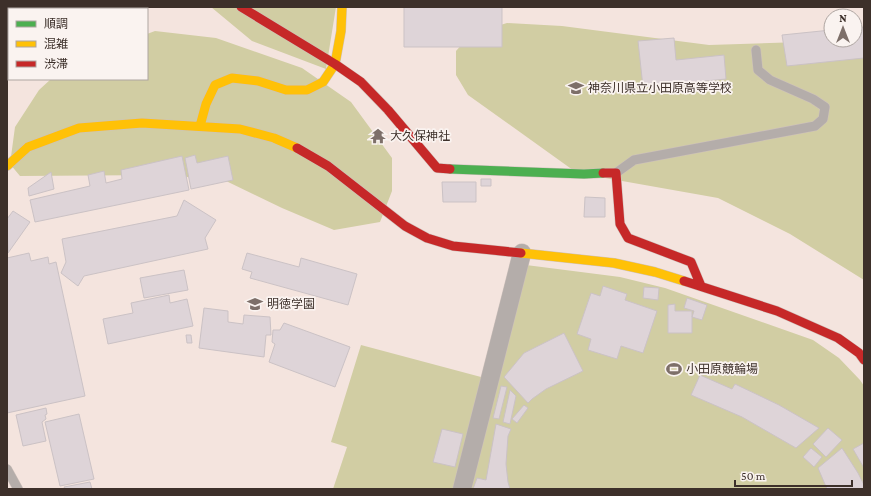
<svg xmlns="http://www.w3.org/2000/svg" width="871" height="496" font-family="'Crimson Pro','Noto Sans JP',serif">
<style>
.green{fill:#d1cda3}
.building{fill:#ded4d8;stroke:#cbc2c5}
.lines{fill:none;stroke-linecap:round;stroke-linejoin:round}
.lane-casing{stroke:#cec1bc;stroke-width:10}
.street-casing{stroke:#cec1bc;stroke-width:19}
.fast-casing{stroke:#cec1bc;stroke-width:10}
.slow-casing{stroke:#cec1bc;stroke-width:10}
.jam-casing{stroke:#cec1bc;stroke-width:10}
.lane{stroke:#b4adaa;stroke-width:9}
.street{stroke:#b4adaa;stroke-width:18}
.fast{stroke:#4caf50;stroke-width:9}
.slow{stroke:#ffc107;stroke-width:9}
.jam{stroke:#c62828;stroke-width:9}
.labels{text-anchor:middle;stroke-width:3.5;stroke-linejoin:round;paint-order:stroke}
.poi-label{font-size:12px;fill:#3d302a;stroke:#faf3f0;text-anchor:start}
</style>
<rect width="100%" height="100%" fill="#f4e4de"/>
<path class="green" d="M211,7H336L326,69L252,41Z
M507,23L562,26L709,45L832,41L864,52V280L790,234L718,198L577,173L468,95L456,75V51L471,34Z
M155,31L216,38L302,68L351,102L392,158V191L380,222L334,230L282,208L224,180L162,175L20,176L10,164L15,127L39,90L51,79H147V34Z
M526,265L620,277L665,288L813,340L839,358L860,380L864,386V489H333L347,447L331,442L361,345L496,381Z"/>
<path class="building" d="M7,7H16L17,9H9V47H7Z
M404,7H502V47H404Z
M864,27V58L787,66L782,35L831,30V40H855V28Z
M674,38L676,60L724,55L726,79L643,87L638,41Z
M195,155L197,163L228,156L233,180L191,189L185,158Z
M182,156L189,190L35,222L30,200L90,186L88,175L104,171L106,183L122,179L121,170Z
M51,172L54,189L29,196L28,188Z
M481,179H491V186H481Z
M442,182H476V202H443Z
M585,197L605,198V217H584Z
M184,200L216,220L205,238L208,249L84,276L78,286L61,273L66,262L62,239L177,216Z
M13,211L30,222L8,253L7,219Z
M29,253L31,261L48,257L49,264L56,262L85,396L7,413V258Z
M247,253L299,267L301,258L357,274L348,305L250,278L252,272L242,269Z
M184,270L188,290L144,298L140,278Z
M603,286L627,294L625,300L657,311L643,353L621,346L617,359L588,350L591,339L577,334L591,293L600,296Z
M644,287L659,288L658,300L643,298Z
M169,295L170,303L187,299L193,326L108,344L103,319L133,313L131,303Z
M687,298L707,305L702,320L692,317L694,311L684,308Z
M675,304V311H692V333H668V305Z
M204,308L228,311V322L243,324L244,315L270,317L271,335H266L264,357L199,348Z
M284,323L350,347L335,387L269,362L275,344L272,342L273,330H280Z
M564,333L583,371L546,389L532,399L528,403L504,377L524,353Z
M186,335H191L192,343H187Z
M700,375L732,389L735,384L779,405L819,428L796,448L742,417L691,395Z
M501,386L507,387L499,419L493,418Z
M510,390L516,396L510,424L503,422Z
M524,405L528,408L517,423L512,419Z
M46,408L47,414L45,415L46,419L42,422L46,441L23,446L16,415Z
M79,414L94,479L60,486L45,422Z
M496,424L511,429L508,436L506,464L508,482L510,489H473L477,478L486,480Z
M828,428L842,440L826,457L813,444Z
M442,429L463,434L455,467L433,462Z
M864,443V468L853,449Z
M811,448L822,457L814,467L803,457Z
M842,448L858,473L864,485V489H827L818,468Z
M90,482L92,489H65L64,487Z"/>
<g class="lines">
<defs>
<path id="lane" d="M616,173L634,160L815,126L823,119L825,107L813,99L770,80L758,70L756,50
M7,469L18,489"/>
<path id="street" d="M462,489L522,253"/>
<path id="fast" d="M450,169L584,174L603,173"/>
<path id="slow" d="M200,126L206,104L215,85L232,78L258,81L286,90H307L323,82L335,64L341,31L342,7
M7,166L28,147L79,128L142,123L240,129L274,138L297,148
M521,253L614,263L655,272L684,281"/>
<path id="jam" d="M241,7L335,64L361,82L388,110L437,168L450,169
M297,148L328,166L405,226L427,238L453,246L521,253
M603,173H616L620,224L628,238L691,262L701,286
M684,281L777,311L838,338L859,353L864,360"/>
</defs>
<use href="#lane" class="lane-casing"/>
<use href="#street" class="street-casing"/>
<use href="#fast" class="fast-casing"/>
<use href="#slow" class="slow-casing"/>
<use href="#jam" class="jam-casing"/>
<use href="#lane" class="lane"/>
<use href="#street" class="street"/>
<use href="#fast" class="fast"/>
<use href="#slow" class="slow"/>
<use href="#jam" class="jam"/>
</g>
<defs>
<symbol id="school-bare" viewBox="-9 -9 18 18"><path d="M0-5L7-2L0 1L-7-2ZM-4 1L0 2.5L4 1V4Q0 6-4 4Z" fill="#7d6f69" stroke="#faf3f0" stroke-width="2.5" paint-order="stroke"/></symbol>
<symbol id="temple-bare" viewBox="-9 -9 18 18"><path d="M0-6L5-2H3V0L6.5 2.5H4V6H1.5V3h-3V6H-4V2.5H-6.5L-3 0V-2H-5Z" fill="#7d6f69" stroke="#faf3f0" stroke-width="2.5" paint-order="stroke"/></symbol>
<symbol id="stadium-bare" viewBox="-9 -9 18 18"><path d="M0-5a6.5 5 0 1 0 0 10a6.5 5 0 1 0 0-10ZM-3.5-1.8h7v3.6h-7Z" fill="#7d6f69" stroke="#faf3f0" stroke-width="2.5" paint-order="stroke"/></symbol>
</defs>
<g fill-rule="evenodd">
<use href="#school-bare" x="565" y="77" width="22" height="22"/>
<use href="#temple-bare" x="367" y="125" width="22" height="22"/>
<use href="#school-bare" x="244" y="293" width="22" height="22"/>
<use href="#stadium-bare" x="663" y="358" width="22" height="22"/>
</g>
<g class="labels">
<g class="poi-label">
<text x="588" y="92">神奈川県立小田原高等学校</text>
<text x="390" y="140">大久保神社</text>
<text x="267" y="308">明徳学園</text>
<text x="686" y="373">小田原競輪場</text>
</g>
</g>
<rect width="871" height="496" fill="none" stroke="#3d302a" stroke-width="16"/>
<rect x="8" y="8" width="140" height="72" fill="#faf3f0" stroke="#aea5a1"/>
<rect x="16" y="21" width="20" height="6" fill="#4caf50" stroke="#aea5a1"/>
<text x="44" y="28" font-size="12" fill="#3d302a">順調</text>
<rect x="16" y="41" width="20" height="6" fill="#ffc107" stroke="#aea5a1"/>
<text x="44" y="48" font-size="12" fill="#3d302a">混雑</text>
<rect x="16" y="61" width="20" height="6" fill="#c62828" stroke="#aea5a1"/>
<text x="44" y="68" font-size="12" fill="#3d302a">渋滞</text>
<g transform="translate(843 28)"><circle r="19" fill="#faf3f0" stroke="#aea5a1"/>
<path d="M0-3L7 15L0 10L-7 15Z" fill="#7d6f69"/>
<text y="-6" font-size="11" font-weight="bold" text-anchor="middle" fill="#3d302a">N</text>
</g>
<path d="M735 480v6h117v-6" fill="none" stroke="#3d302a" stroke-width="2"/>
<text x="741" y="480" font-size="12" fill="#3d302a" stroke="#faf3f0" stroke-width="3" paint-order="stroke">50 m</text>
</svg>
